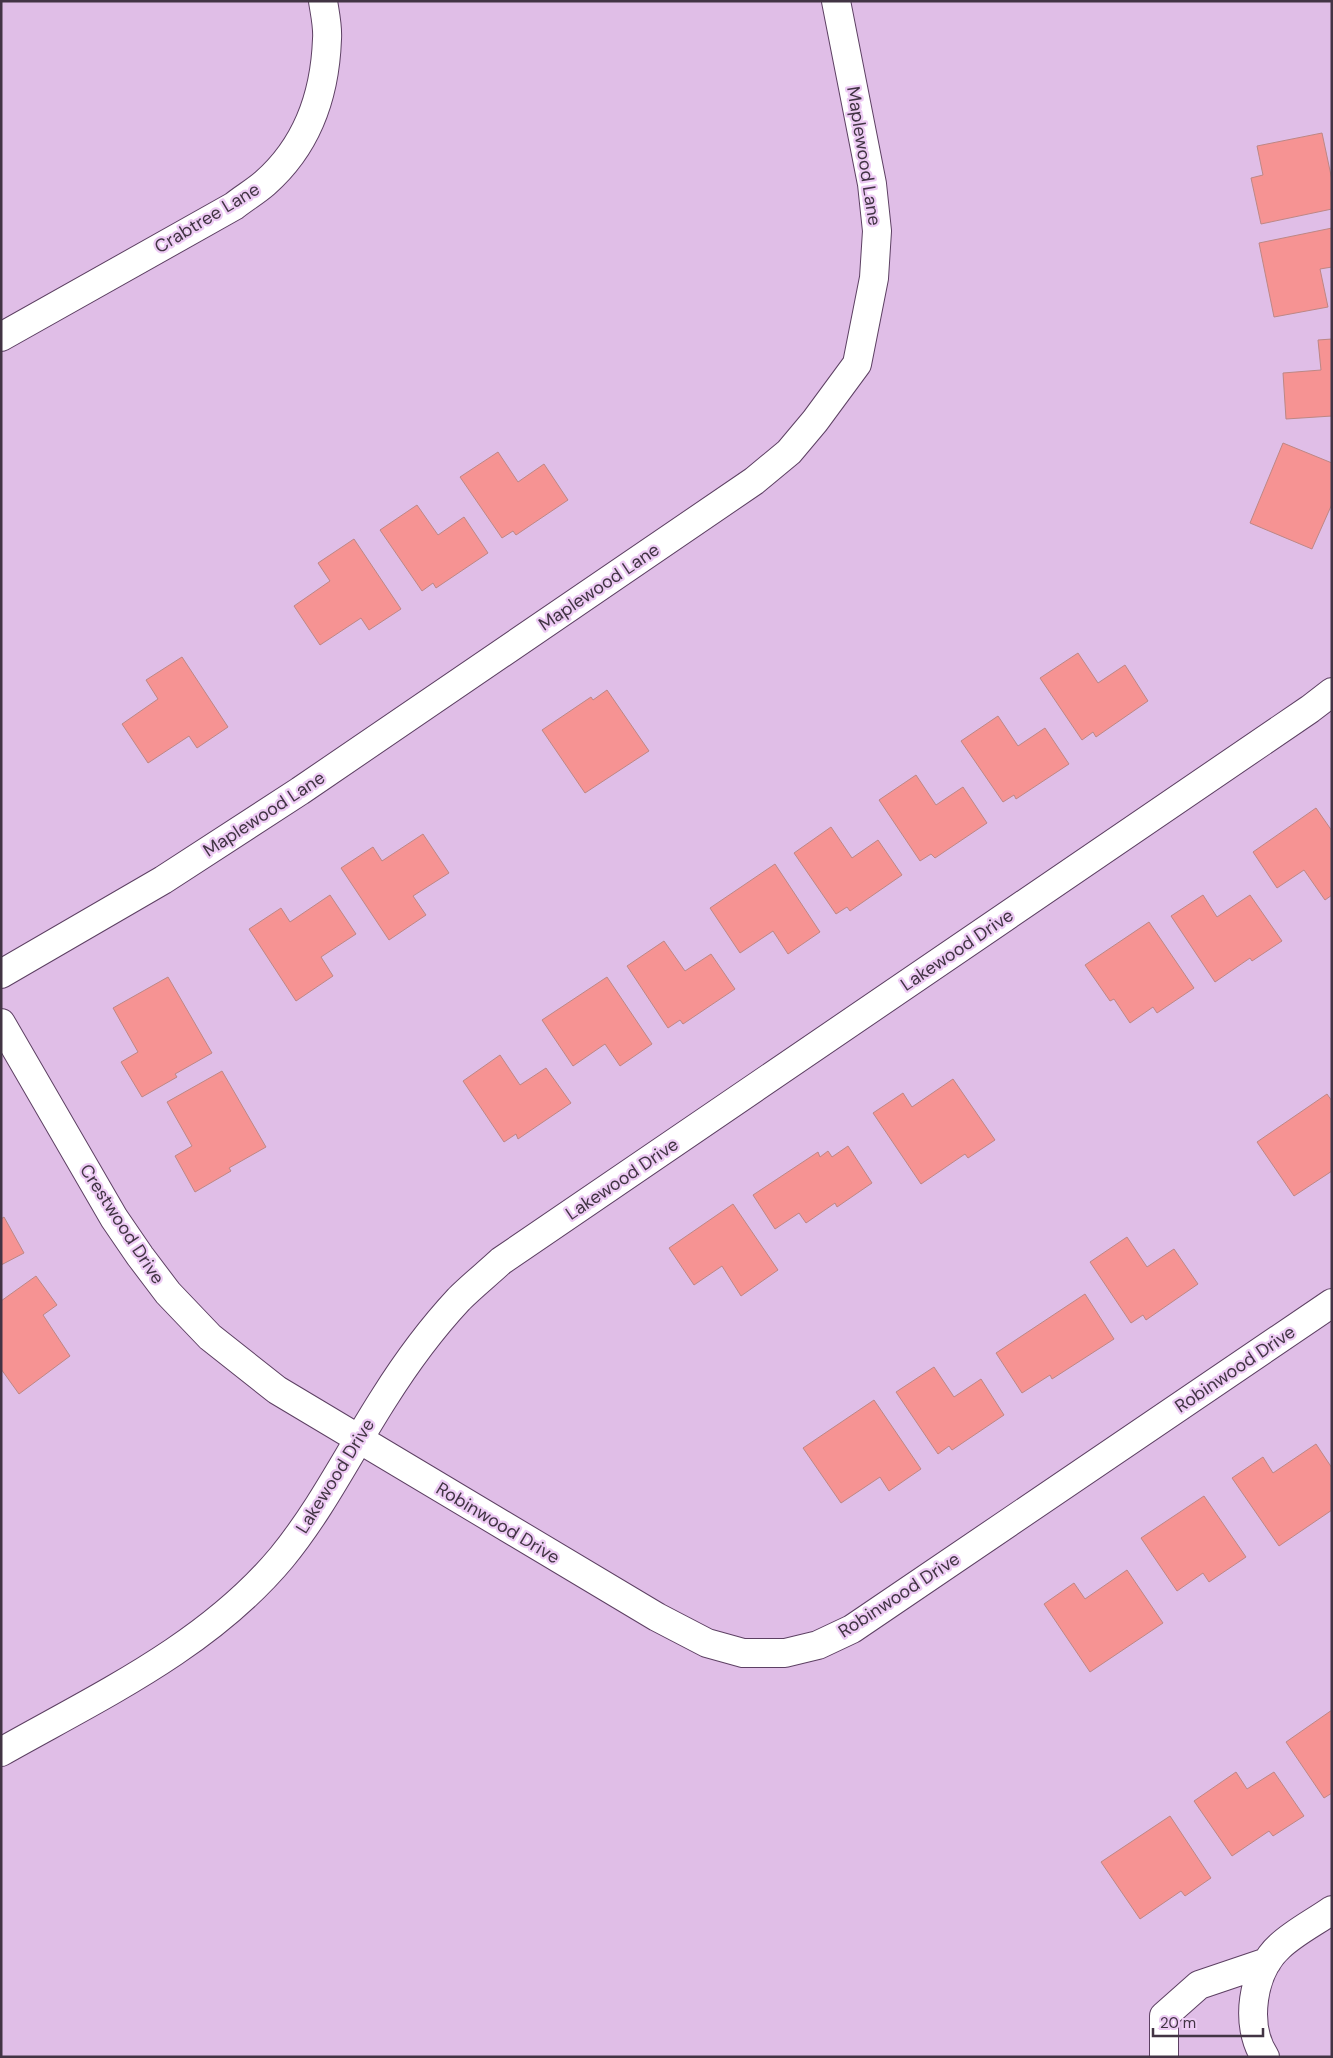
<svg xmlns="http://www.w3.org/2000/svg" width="1333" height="2058" font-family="'DM Sans',sans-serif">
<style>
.building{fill:#f69393;stroke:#bd8785}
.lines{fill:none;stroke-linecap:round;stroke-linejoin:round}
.minor-casing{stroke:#5d4063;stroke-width:30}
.minor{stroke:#fff;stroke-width:28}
.labels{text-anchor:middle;stroke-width:4.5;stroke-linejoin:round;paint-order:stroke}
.street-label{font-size:18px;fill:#423444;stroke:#edcbf4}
</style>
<rect width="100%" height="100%" fill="#e0bee7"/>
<path class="building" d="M1322,133L1332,180V209L1261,224L1251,178L1263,175L1257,146Z
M1332,228V267L1320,269L1328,307L1274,317L1259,243Z
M1332,339V416L1286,419L1283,373L1321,370L1318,340Z
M1283,443L1332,463V504L1312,549L1250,523Z
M498,452L518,482L544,464L568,500L516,535L513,531L502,538L460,477Z
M417,505L438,535L464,517L488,553L436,588L433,583L422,591L380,530Z
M354,539L401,609L369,630L361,618L320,645L294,606L330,581L318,563Z
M1078,653L1098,683L1125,665L1148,701L1096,737L1093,732L1082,740L1040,678Z
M182,657L228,727L197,748L189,736L148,763L122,724L158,699L146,680Z
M607,690L649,751L585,793L542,730L591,697L593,700Z
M998,716L1018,746L1045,728L1069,764L1016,799L1014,795L1003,802L961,741Z
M916,775L936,805L963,787L987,823L935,858L931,854L920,861L879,800Z
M1316,808L1332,831V895L1325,900L1304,870L1277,888L1253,852Z
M831,827L852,858L878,840L902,875L850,911L847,907L836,914L794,853Z
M423,834L449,873L413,896L426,915L389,940L341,868L373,847L382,861Z
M775,864L820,932L788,954L773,931L740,953L710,908Z
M330,895L356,934L321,957L333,976L296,1001L249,929L281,908L290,922Z
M1203,895L1217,917L1250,895L1282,941L1252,961L1250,958L1215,982L1171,916Z
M1149,922L1194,988L1157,1013L1153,1007L1130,1023L1114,999L1110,1001L1085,965Z
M664,941L685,971L711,954L735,989L683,1024L680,1020L668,1028L627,966Z
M168,977L212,1053L175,1074L177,1077L142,1097L121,1062L138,1052L113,1008Z
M607,977L652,1044L620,1066L605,1044L573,1066L542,1020Z
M500,1055L520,1085L546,1068L571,1103L518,1139L516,1134L504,1142L463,1081Z
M222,1071L266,1147L229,1168L231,1171L195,1192L175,1156L192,1146L167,1102Z
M953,1079L995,1140L968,1158L965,1154L921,1184L873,1113L903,1093L912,1107Z
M1327,1094L1332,1101V1171L1294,1196L1257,1142Z
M848,1146L872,1183L837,1207L835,1203L806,1223L799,1213L775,1229L753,1195L818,1152L820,1157L828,1151L832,1157Z
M733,1204L778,1270L741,1296L722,1266L694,1285L669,1248Z
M4,1217L24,1253L1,1265V1219Z
M1127,1237L1147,1267L1174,1249L1198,1284L1146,1320L1143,1315L1131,1323L1090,1262Z
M36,1276L57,1305L43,1315L70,1356L19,1394L1,1369V1301Z
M1085,1294L1114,1339L1052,1379L1050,1375L1022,1393L996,1353Z
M934,1367L954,1397L981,1379L1004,1415L952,1450L949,1446L938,1454L896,1392Z
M874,1400L921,1469L889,1491L880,1477L841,1503L803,1448Z
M1316,1444L1332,1468V1510L1279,1546L1232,1478L1263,1457L1273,1473Z
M1204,1496L1246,1557L1209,1582L1203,1573L1177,1591L1141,1538Z
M1127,1570L1163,1623L1090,1672L1044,1604L1074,1583L1085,1599Z
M1332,1710V1793L1324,1798L1286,1742Z
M1236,1772L1247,1789L1274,1772L1304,1816L1273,1836L1269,1831L1232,1856L1194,1801Z
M1170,1816L1211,1878L1185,1896L1181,1891L1140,1919L1101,1862Z"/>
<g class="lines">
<defs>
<path id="minor" d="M1,337L234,206C244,198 256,191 265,183C308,145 325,95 327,39C328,27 325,14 323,1
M1,974L163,880L300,791L754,481L789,452L815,421L857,364L874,278L877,231L872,184L836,1
M1,1023L114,1218L140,1256L168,1293L210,1337L277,1390L657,1617L707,1643L743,1653H785L818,1645L852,1629L1332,1303
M1,1752C100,1696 208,1646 282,1557C322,1508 350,1451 384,1398C406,1363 431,1329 459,1299C472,1286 487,1274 501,1261L1310,709L1332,692
M1164,2057V2016L1199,1985L1267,1962
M1265,2057C1244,2025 1252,1971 1280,1946C1295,1932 1315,1922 1332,1910"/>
</defs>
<use href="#minor" class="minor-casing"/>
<use href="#minor" class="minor"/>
</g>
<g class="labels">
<g class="street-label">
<text transform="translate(864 156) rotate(81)" y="6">Maplewood Lane</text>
<text transform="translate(207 218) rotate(-31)" y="6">Crabtree Lane</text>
<text transform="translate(599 587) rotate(-34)" y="6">Maplewood Lane</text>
<text transform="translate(264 814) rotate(-33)" y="6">Maplewood Lane</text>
<text transform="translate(957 950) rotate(-34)" y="6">Lakewood Drive</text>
<text transform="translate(622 1179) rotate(-34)" y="6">Lakewood Drive</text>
<text transform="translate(122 1224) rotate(57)" y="6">Crestwood Drive</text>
<text transform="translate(1235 1369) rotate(-34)" y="6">Robinwood Drive</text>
<text transform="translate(335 1476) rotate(-58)" y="6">Lakewood Drive</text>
<text transform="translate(498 1523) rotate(31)" y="6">Robinwood Drive</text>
<text transform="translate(899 1595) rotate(-33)" y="6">Robinwood Drive</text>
</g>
</g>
<rect width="1333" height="2058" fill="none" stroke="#423444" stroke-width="5"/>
<path d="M1153 2028v8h110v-8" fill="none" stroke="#423444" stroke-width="2.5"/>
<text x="1160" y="2028" font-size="15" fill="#423444" stroke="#edcbf4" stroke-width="4" paint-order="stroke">20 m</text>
</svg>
